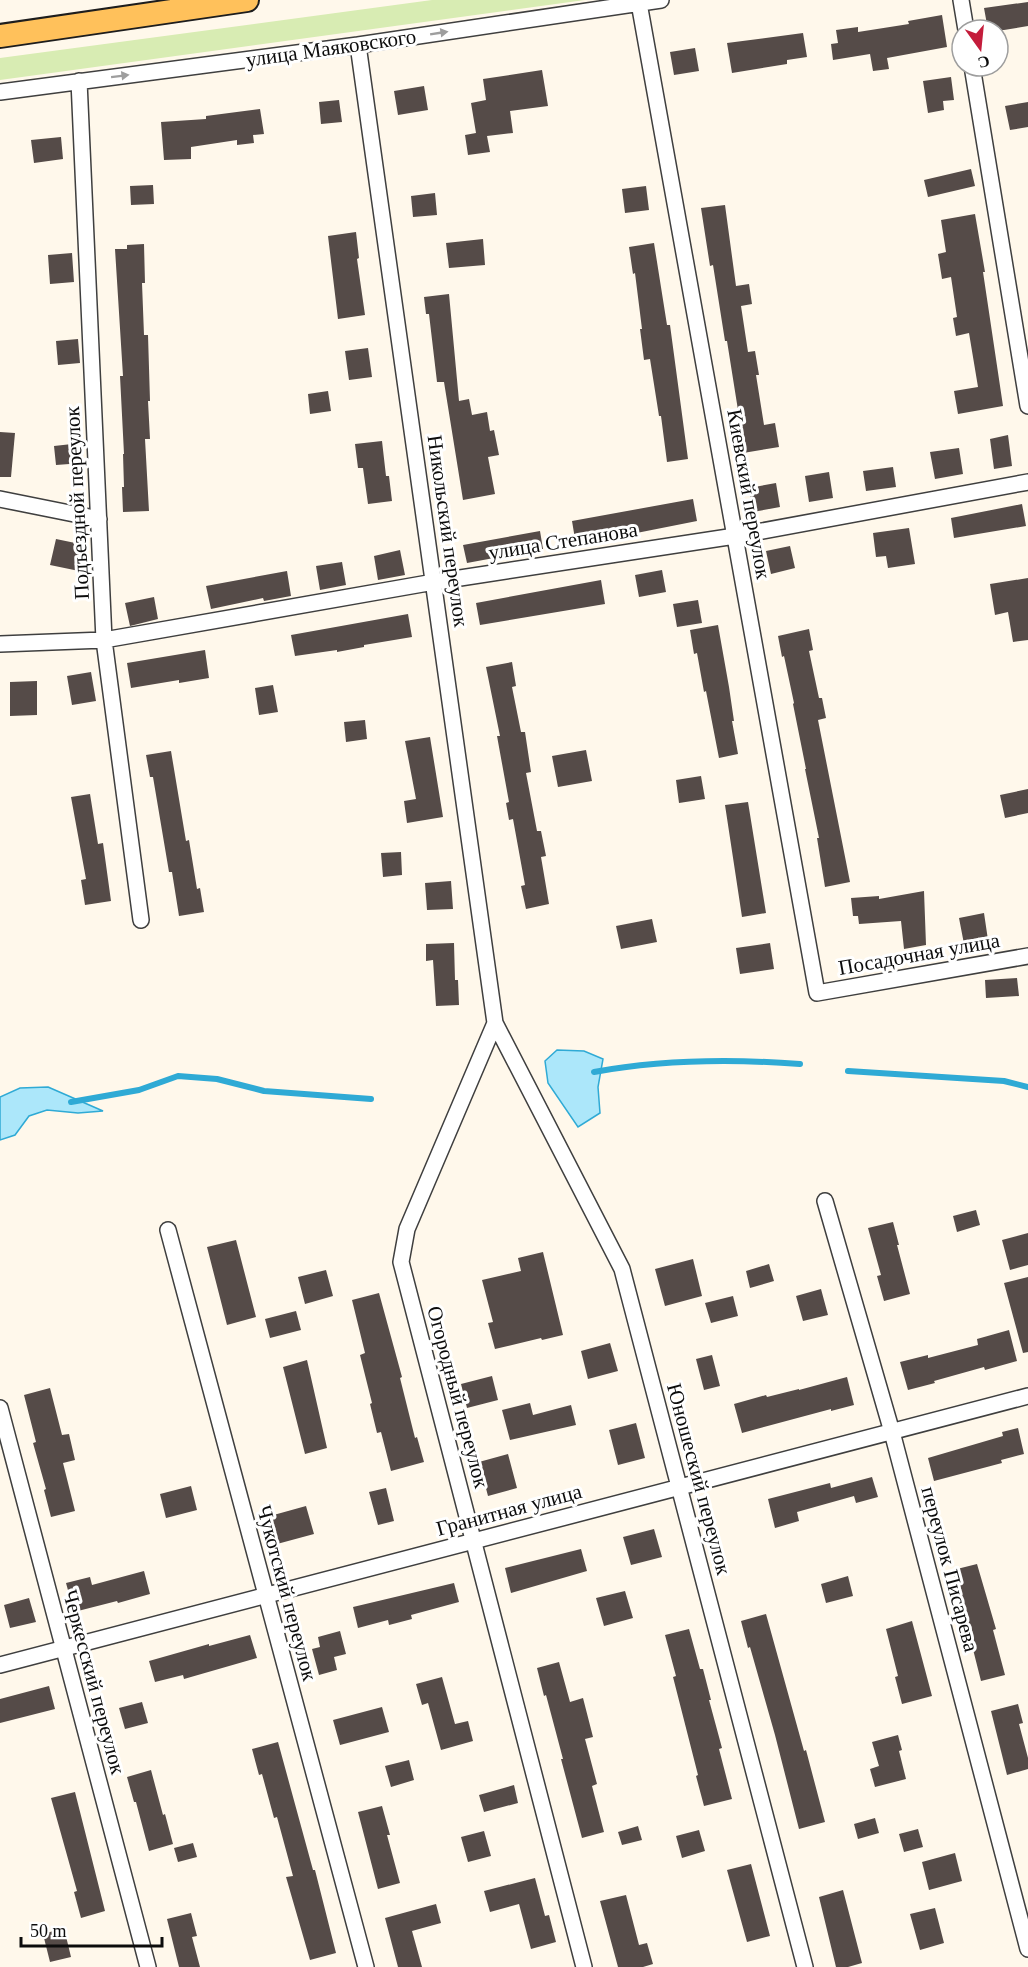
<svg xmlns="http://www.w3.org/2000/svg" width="1028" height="1967" font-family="Georgia,serif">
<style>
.green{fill:#d8ecb3}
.water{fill:#ace7fa;stroke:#2faad5;stroke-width:1.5}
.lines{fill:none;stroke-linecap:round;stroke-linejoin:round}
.stream{stroke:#2faad5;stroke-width:6}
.building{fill:#554b48}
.street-casing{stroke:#3f3f3f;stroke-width:18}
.primary-casing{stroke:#1d1d1d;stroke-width:26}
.street{stroke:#fff;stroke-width:15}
.primary{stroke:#ffc15b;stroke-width:22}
.oneway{fill:#9e9e9e}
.labels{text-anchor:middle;stroke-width:6;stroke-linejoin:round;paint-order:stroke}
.street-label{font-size:21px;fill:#0c0c0c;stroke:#fff}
</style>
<rect width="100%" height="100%" fill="#fff8eb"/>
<path class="green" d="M432,0H585L0,80V58Z"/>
<path class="water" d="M557,1050L584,1051L603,1059L598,1087L600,1113L578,1127L548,1083L545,1061Z
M48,1087L103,1111L78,1113L47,1110L29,1116L15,1135L0,1140V1097L20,1088Z"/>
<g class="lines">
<path class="stream" d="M848,1071L1004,1081L1028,1087
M594,1072C659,1060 733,1059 800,1064
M71,1102L139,1090L178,1076L217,1079L264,1091L371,1099"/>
</g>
<path class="building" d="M1028,2V26L1004,30H988L984,8Z
M942,15L947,47L887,58L889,69L873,71L870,54L833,60L831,44L838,43L836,30L858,27V32L909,24L908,21Z
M803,33L807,57L787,60V64L732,73L727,43Z
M695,48L699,71L674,75L670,52Z
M542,70L548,106L510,111L513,133L487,136L490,152L468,155L465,135L476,133L471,103L486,100L483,79Z
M951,77L954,100L943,101L944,110L928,113L923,81Z
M424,86L428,110L398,115L394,91Z
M339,100L342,122L321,124L319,102Z
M1028,102V127L1010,130L1005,106Z
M260,109L264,134L253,135L254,143L237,145V140L191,147V159L164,160L161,122L206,119V116Z
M61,137L63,159L34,163L31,140Z
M971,169L975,186L928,197L924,180Z
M153,185L154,204L131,205L130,186Z
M646,186L649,210L625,213L622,189Z
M435,193L437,215L413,217L411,196Z
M725,205L736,286L749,284L752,304L741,306L748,352L755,351L759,375H756L764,425L775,423L779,447L743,453L739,429H741L727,341H725L713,265L710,266L701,208Z
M975,214L985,272H983L1003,406L958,414L954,391L978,387L969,333L956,336L953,318L957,317L951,277L942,279L938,254L946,252L941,220Z
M356,232L359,258L357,259L365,315L338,319L328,236Z
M483,239L485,265L449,268L446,243Z
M654,243L667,325H670L688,459L667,462L661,416H659L650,359L644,360L640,329H642L635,273L633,274L629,247Z
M144,244L145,283H142L144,335H148L150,401H148L150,439H145L149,511L123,512L122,487H124L123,454H124L120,376H123L115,249H127V245Z
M72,253L74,282L50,284L48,255Z
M449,294L459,401L469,399L472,415L487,412L490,431L494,430L499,455L488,457L495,494L463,500L444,382H437L429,314H426L424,297Z
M78,339L80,363L58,365L56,341Z
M368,348L372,377L349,380L345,351Z
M328,391L331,411L310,414L308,394Z
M0,432L15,433L11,477H0Z
M1008,435L1012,466L994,469L990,439Z
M382,441L386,476H389L392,501L368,504L363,468H358L355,444Z
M81,443L83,463L56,465L54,446Z
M959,448L963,474L935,479L930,452Z
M893,467L896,487L866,491L863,471Z
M829,472L833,498L809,502L805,476Z
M776,483L780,507L753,512L749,488Z
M693,499L697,521L576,545L572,521Z
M1022,504L1026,526L954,538L951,518Z
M909,528L915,564L888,568L886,556L876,557L873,533Z
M540,531L543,549L467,563L463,545Z
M56,539L85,545L79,571L50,565Z
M790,546L795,568L771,574L766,551Z
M400,550L405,575L378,580L374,556Z
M342,562L346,585L320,590L316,566Z
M662,570L666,592L639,597L635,575Z
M287,571L291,596L264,601L263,598L211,609L206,586Z
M1028,578V640L1013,642L1008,612L995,615L990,584Z
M601,580L605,604L480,625L476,603Z
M154,597L158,619L130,626L125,603Z
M698,600L702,623L677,627L673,604Z
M408,614L412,637L364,645V647L337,652V650L295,656L291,635Z
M718,625L729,687L734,721H732L738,754L719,758L706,691L704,692L697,653L694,654L690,630Z
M809,629L813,650L809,651L819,698H822L826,718L818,720L850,882L825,887L817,838H819L805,769H806L793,704L794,703L784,656L782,657L778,636Z
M205,650L209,678L179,683V680L131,688L127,663Z
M512,662L516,686L512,687L521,732H525L531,772L526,773L537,831H541L546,856L541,857L549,904L526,909L521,886L525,885L513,819L509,820L506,803L509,802L497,736H500L486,667Z
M91,672L96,701L72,705L67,676Z
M37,681V715L10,716V682Z
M273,685L278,712L259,715L255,688Z
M365,720L367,739L346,742L344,722Z
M430,737L443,817L407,823L404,801L416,799L405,741Z
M586,750L592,781L558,787L552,756Z
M171,751L186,841L189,840L197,889L200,888L204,912L179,916L172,872H169L153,777H150L146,755Z
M701,776L705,799L679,803L676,780Z
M1028,789V813L1005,818L1000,795Z
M90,794L98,844L103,843L111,901L85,905L81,880L86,879L71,797Z
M748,802L766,913L742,917L725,805Z
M401,852L402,875L383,877L381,853Z
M451,881L453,909L427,910L425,883Z
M924,891L926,945L904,949L901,921L859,924L858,916H853L851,898L879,896V899Z
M984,913L988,940L964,944L959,918Z
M652,919L657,942L621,949L616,926Z
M454,943L455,980H458L459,1005L436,1006L433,960L426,961V944Z
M770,943L774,969L740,974L736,948Z
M1017,978L1019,996L986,998L985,980Z
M976,1210L980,1225L957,1232L953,1216Z
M893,1222L899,1245H897L910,1294L884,1301L877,1276L881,1275L868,1228Z
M1028,1233V1265L1010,1270L1002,1240Z
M236,1240L256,1317L227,1325L207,1247Z
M543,1252L563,1335L542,1340L541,1338L495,1349L488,1323L493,1322L482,1280L521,1271L518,1258Z
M693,1259L702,1296L665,1306L655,1269Z
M769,1264L774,1281L750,1288L746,1271Z
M326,1270L333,1296L305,1304L298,1277Z
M1028,1277V1352L1023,1353L1004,1283Z
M821,1289L828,1315L803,1321L796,1296Z
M379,1293L402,1377L400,1378L415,1438L417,1437L424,1462L391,1471L381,1432L377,1433L370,1404L372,1403L360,1355L365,1353L352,1300Z
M733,1296L738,1316L711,1323L705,1303Z
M296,1311L301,1330L270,1338L265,1319Z
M1009,1330L1017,1361L985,1370L984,1367L934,1381L935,1383L908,1390L900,1362L928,1355V1358L978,1345L977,1339Z
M610,1343L618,1371L588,1379L581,1351Z
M712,1355L720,1386L704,1390L696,1359Z
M307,1360L327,1448L305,1454L283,1367Z
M492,1376L498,1400L467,1408L461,1384Z
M847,1377L854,1405L831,1411V1409L742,1433L734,1404L766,1395L767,1397L799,1389V1390Z
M50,1388L62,1435L69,1434L75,1460L63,1463L75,1511L51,1517L44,1490L46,1489L33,1443L36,1442L24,1395Z
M530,1403L533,1415L571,1405L576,1425L510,1440L502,1410Z
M636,1423L645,1458L618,1465L609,1430Z
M1018,1428L1024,1454L1001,1460L1002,1463L934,1481L928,1458L1003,1436L1002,1432Z
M508,1454L517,1488L488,1496L479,1462Z
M872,1477L878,1497L856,1503L854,1496L797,1512L799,1521L775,1528L768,1499L830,1483L831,1488Z
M191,1486L197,1510L166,1518L160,1494Z
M386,1488L394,1521L378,1525L369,1492Z
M306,1506L314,1534L277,1544L270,1516Z
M654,1529L662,1557L631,1565L623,1537Z
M581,1549L587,1571L511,1593L505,1568Z
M977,1564L996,1629L993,1630L1005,1675L981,1681L953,1570Z
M144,1571L150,1594L118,1603L117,1601L74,1612L66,1583L90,1577L92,1585Z
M848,1576L853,1596L826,1603L821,1584Z
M454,1583L459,1602L411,1615L412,1619L389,1625L388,1620L358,1628L353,1607Z
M625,1591L633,1618L604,1626L596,1598Z
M29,1598L36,1622L10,1628L4,1605Z
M766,1614L804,1751L806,1750L825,1822L799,1829L775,1735L750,1647L748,1648L741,1621Z
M912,1621L932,1696L902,1704L895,1677L898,1676L886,1629Z
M689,1629L700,1669H703L711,1700H709L722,1748L719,1749L732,1799L704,1806L696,1776L698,1775L673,1677L676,1676L665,1635Z
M340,1631L346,1654L334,1657L337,1670L319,1675L312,1649L320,1647L318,1637Z
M250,1635L257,1658L184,1679L183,1675L155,1682L149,1661L209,1644V1646Z
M559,1662L570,1702L583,1698L593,1737L585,1739L597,1784L592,1786L604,1832L582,1838L561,1759H563L546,1695L544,1696L537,1668Z
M442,1677L455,1724L468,1721L473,1741L441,1750L428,1703L422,1705L416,1684Z
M49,1686L55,1709L0,1723V1699Z
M142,1702L148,1723L125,1729L119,1708Z
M1018,1704L1023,1723L1019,1724L1028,1758V1769L1007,1775L991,1711Z
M382,1707L389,1732L340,1745L333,1720Z
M898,1735L902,1750L899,1751L906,1779L875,1787L870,1769L879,1766L872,1742Z
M278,1742L313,1870H315L336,1953L310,1960L286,1877L293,1876L277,1817L274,1818L262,1774L259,1775L252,1749Z
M409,1760L414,1780L391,1787L385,1766Z
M151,1770L163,1815L165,1814L173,1844L149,1851L136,1802H134L127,1777Z
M514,1785L518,1803L484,1812L479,1795Z
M75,1792L105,1911L81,1918L74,1892L77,1891L51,1798Z
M382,1806L390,1835H387L400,1883L378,1889L358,1812Z
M875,1818L879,1833L858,1839L854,1824Z
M638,1826L642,1840L622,1845L618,1832Z
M918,1829L923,1847L904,1852L899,1834Z
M699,1830L705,1851L682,1858L676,1836Z
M484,1831L491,1856L468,1862L461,1837Z
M193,1843L197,1857L178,1862L174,1848Z
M955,1853L962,1881L929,1890L922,1862Z
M751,1864L770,1936L747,1942L727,1870Z
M535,1878L545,1916L549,1915L556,1942L531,1949L519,1904L490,1912L484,1891Z
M843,1890L862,1963L848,1967H836L819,1897Z
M626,1895L639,1945L647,1943L653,1964L643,1967H618L600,1901Z
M436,1904L441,1923L412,1931L422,1967H398L385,1918Z
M935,1908L944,1943L920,1950L910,1914Z
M191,1913L197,1936L192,1937L200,1967H179L167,1919Z
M64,1928L71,1957L50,1962L43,1934Z"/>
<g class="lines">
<defs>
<path id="street" d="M961,0L966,30
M639,3L817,993L1028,956
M358,45L495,1023L622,1269L805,1967
M972,66L1028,406
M79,81L104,640L141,920
M0,92L358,45L661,0
M0,499L99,519
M0,644L104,640L434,582L735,536L1028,482
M495,1023L407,1229L401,1262L584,1967
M825,1201L892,1432L1028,1949
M168,1230L366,1967
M0,1408L148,1967
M0,1665L1028,1396"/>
<path id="primary" d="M0,36L247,0"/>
</defs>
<use href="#street" class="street-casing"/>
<use href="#primary" class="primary-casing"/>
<use href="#street" class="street"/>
<use href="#primary" class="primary"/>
</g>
<defs><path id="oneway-solid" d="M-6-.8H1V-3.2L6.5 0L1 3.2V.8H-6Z" transform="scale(1.5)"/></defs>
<g class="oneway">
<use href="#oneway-solid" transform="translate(439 33) rotate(-9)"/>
<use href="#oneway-solid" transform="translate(120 76) rotate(-7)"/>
</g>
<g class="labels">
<g class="street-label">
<text transform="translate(331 48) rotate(-8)" y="7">улица Маяковского</text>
<text transform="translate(749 494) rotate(80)" y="7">Киевский переулок</text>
<text transform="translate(77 503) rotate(-93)" y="7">Подъездной переулок</text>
<text transform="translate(448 531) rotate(82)" y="7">Никольский переулок</text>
<text transform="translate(563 541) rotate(-9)" y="7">улица Степанова</text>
<text transform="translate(919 954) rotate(-10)" y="7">Посадочная улица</text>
<text transform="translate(458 1397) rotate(75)" y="7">Огородный переулок</text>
<text transform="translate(699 1479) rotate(75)" y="7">Юношеский переулок</text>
<text transform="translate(509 1510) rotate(-15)" y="7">Гранитная улица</text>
<text transform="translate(950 1569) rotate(75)" y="7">переулок Писарева</text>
<text transform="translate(287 1593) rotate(75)" y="7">Чукотский переулок</text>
<text transform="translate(94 1682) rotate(75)" y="7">Черкесский переулок</text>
</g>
</g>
<g transform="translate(980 48) rotate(165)"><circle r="28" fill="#ffffff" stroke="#9e9e9e" stroke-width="1.5"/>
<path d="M0-4.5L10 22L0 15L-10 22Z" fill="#c41c3b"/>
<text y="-9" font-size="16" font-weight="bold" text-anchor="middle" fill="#0c0c0c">С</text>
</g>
<path d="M21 1937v9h141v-9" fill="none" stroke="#0c0c0c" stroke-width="3"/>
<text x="30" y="1937" font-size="18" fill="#0c0c0c" stroke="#ffffff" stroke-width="4.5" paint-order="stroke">50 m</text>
</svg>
